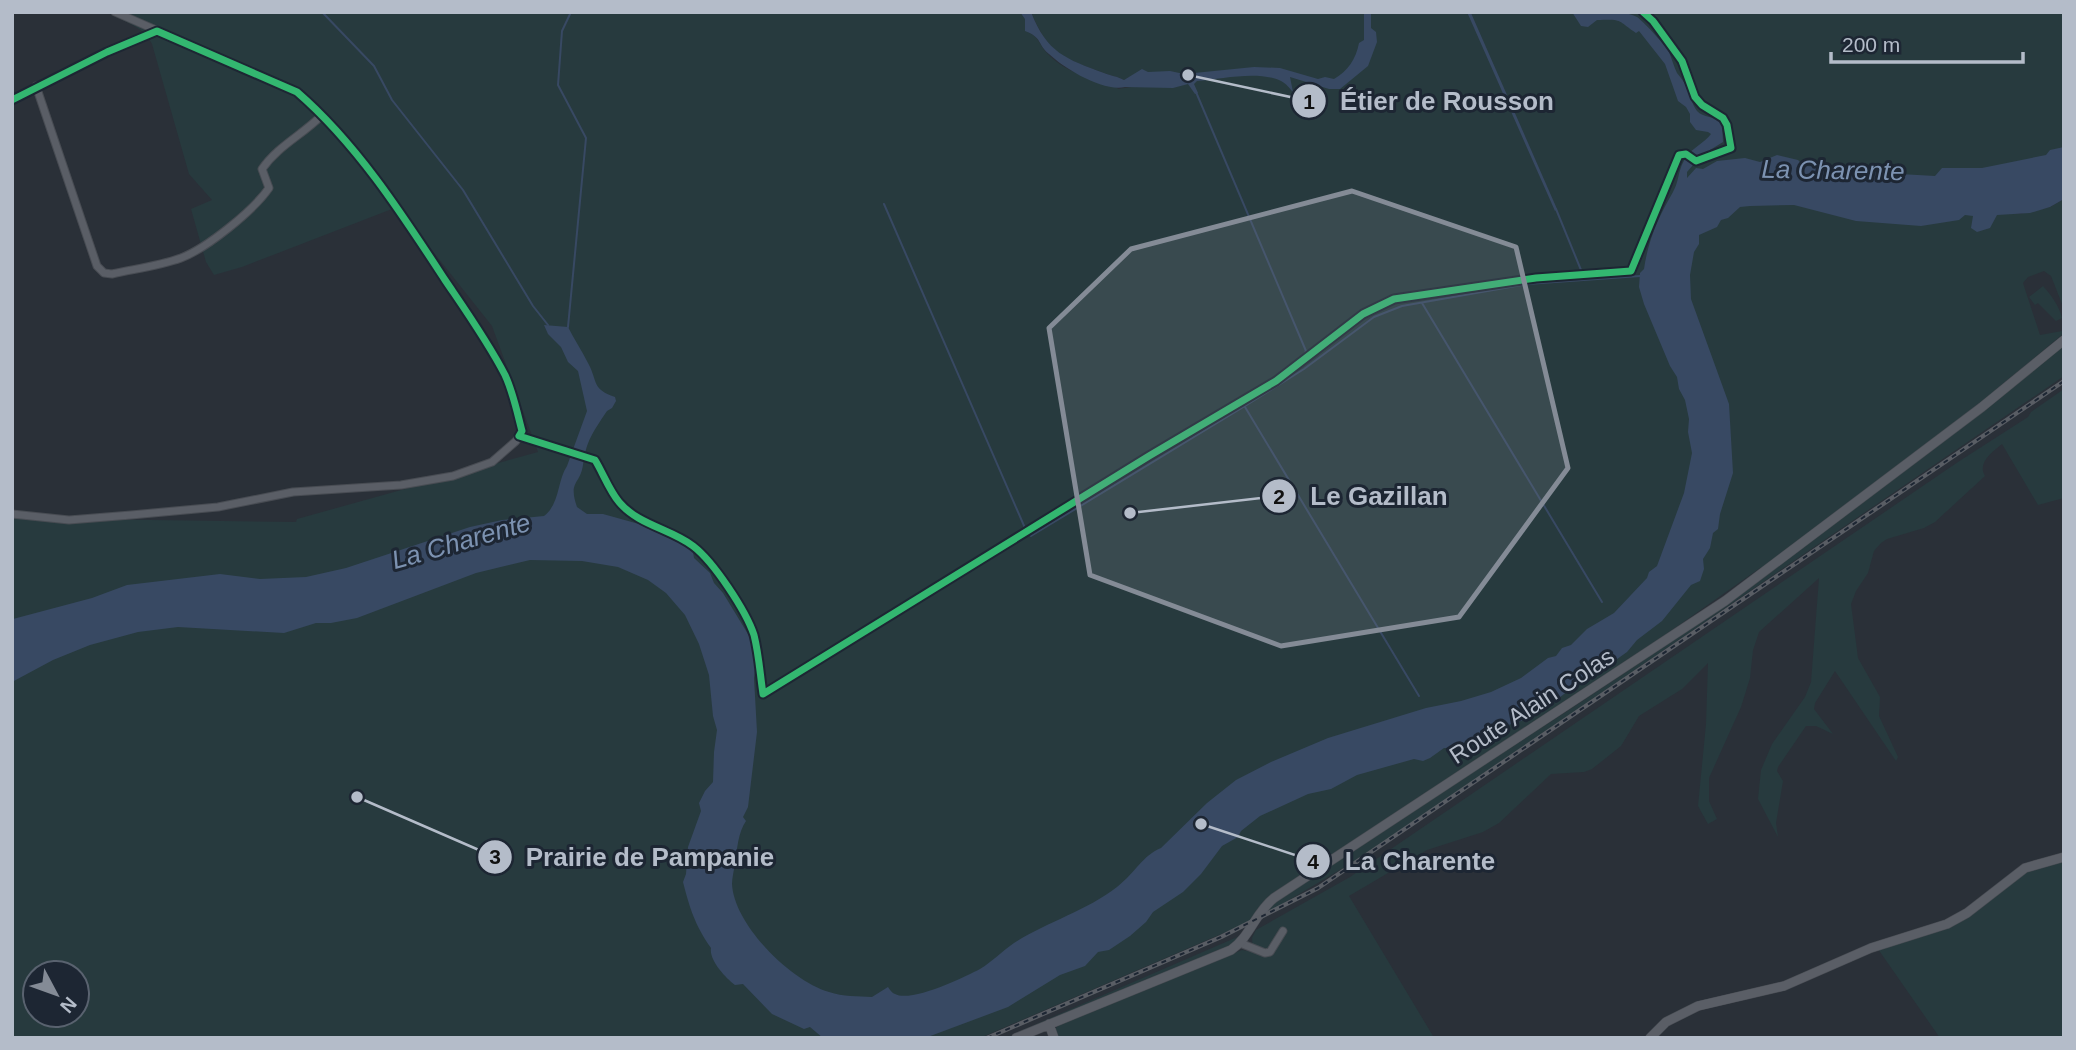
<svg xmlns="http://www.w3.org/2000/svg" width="2076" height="1050" font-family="Arial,sans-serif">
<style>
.green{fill:#273a3e;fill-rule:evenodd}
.water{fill:#384963}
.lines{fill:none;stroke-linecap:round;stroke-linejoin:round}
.stream{stroke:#384963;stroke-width:2}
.minor-casing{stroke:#484c53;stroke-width:9}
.tertiary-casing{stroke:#484c53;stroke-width:10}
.minor{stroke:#5a5e66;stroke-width:7}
.tertiary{stroke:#5a5e66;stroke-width:9}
.rail-casing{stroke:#595d64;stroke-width:4.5}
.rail{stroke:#1d2633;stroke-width:2;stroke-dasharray:5;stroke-linecap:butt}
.cycleway-casing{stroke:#1d2633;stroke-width:11}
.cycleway{stroke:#33b770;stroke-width:7}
.marked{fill:#848b96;fill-opacity:0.2;stroke:#848b96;stroke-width:5;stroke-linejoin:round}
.labels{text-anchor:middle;stroke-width:6;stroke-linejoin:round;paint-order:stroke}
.street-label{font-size:24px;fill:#b4bcc9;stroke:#1d2633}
.water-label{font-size:26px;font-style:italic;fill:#7c92b1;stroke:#1d2633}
.leader{fill:none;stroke:#b4bcc9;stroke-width:2.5}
.callout-dot{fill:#b4bcc9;stroke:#1d2633;stroke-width:2.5}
.mark-label{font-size:21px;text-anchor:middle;font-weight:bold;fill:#111}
.callout-label{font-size:26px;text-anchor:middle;font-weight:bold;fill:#b4bcc9;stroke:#1d2633;stroke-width:6;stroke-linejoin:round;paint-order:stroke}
</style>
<rect width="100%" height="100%" fill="#2a3038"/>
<path class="green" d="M108,12H1022L1026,16L1028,32C1039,37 1039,44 1046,52C1063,72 1089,78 1113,81L1118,89L1144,85L1142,77H1129L1124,80C1117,76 1111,76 1104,73C1063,58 1049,55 1031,12H2064V156L2040,168L1966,181L1901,186L1737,172L1683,189L2020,214L2050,207L2064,199V309L2051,276L2044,271L2028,277L2023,283L2040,335L2062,331L2063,334L1993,392V397L1983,404H1978L1931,442L1955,431L2064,344V376L1360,858L1262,916L1273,902L1575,706L1738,597L1902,473L1931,442L1919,449L1820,524V529L1810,532L1801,543L1770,561L1769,566L1760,568L1580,695L1529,725V729L1429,792L1426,797L1420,798L1325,860L1320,867H1314C1290,883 1265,897 1249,922L980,1038H12V518L296,522L297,519L538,452L492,326L419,234L392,209L242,267L214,275L206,262L191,209L212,200L189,174L152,44C143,25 124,23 108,12ZM35,973H77V1015H35Z
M2043,286C2052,296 2059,306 2062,318L2056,321L2038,303L2035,305L2029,297Z
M2064,389V498L2038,505L2002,444C1992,452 1977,463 1985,476L1935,522L1924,528L1887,539L1881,543L1874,551L1868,573L1856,591L1851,604L1858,658L1880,697L1879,716L1898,757L1896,761L1835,671L1815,703L1814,709L1833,734L1816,726H1806L1778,767L1777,771L1783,781L1776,823L1778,837L1758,799L1761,770L1772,744L1805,697L1811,682L1819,578L1759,632L1753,650L1750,678L1741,707L1709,778V801L1717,819L1708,824L1698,806L1706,724L1708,663L1682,689L1639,716L1621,746L1592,769L1584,772L1551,774L1499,823L1483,832L1427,850L1349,896L1433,1036L1429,1038H1056L1053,1030L1062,1023L1242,950L1253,952L1252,938L1256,930L1350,877L1958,462L2028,417L2031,412Z
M2064,861V1038H1940L1878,949L1934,932L2025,872Z
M1242,935L1233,945L1214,955L1004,1038Z"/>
<path class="water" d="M1020,12H1031C1047,53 1066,59 1104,73C1111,76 1117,76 1124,80L1142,69L1148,72L1170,71L1184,74L1254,67L1280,68L1318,79L1325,77L1334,79C1348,71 1356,59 1359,43L1364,40V12H1371V28L1376,32L1377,42L1368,66L1340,89H1329L1290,77L1293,92C1289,88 1287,84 1281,81C1258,70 1222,79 1197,81L1194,84L1198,93L1195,94L1188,84L1173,88L1125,87C1103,92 1065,69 1049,54C1037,44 1043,38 1025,31V19Z
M1467,12L1471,13L1557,209L1555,211Z
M1572,12C1588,12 1623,9 1637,17C1642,20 1667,47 1669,52C1672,59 1674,67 1677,73C1680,77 1684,81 1686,86C1689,94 1692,104 1697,111C1703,118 1715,116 1722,122L1723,142L1710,150L1708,157L1693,165L1687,172V178L1696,168L1703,169L1717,161L1745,158L1760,162L1777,155L1798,160L1804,166C1819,165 1833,173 1846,166L1853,169L1858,166C1870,172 1880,170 1891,178L1900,174L1935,176L1942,168H1982L2046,155L2050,150L2064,147V199L2050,207L2030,213L1997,215L1990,228L1977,232L1971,228L1973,216L1965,215L1959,220L1921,226L1856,221L1794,205L1750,206L1740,207L1728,218L1721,220L1717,227L1699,235V244L1694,252L1690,275L1691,299L1729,404L1733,473L1720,514L1718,529L1713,533L1710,548L1703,559L1704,569L1700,581L1691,585L1662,621L1637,640L1627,652L1596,674L1579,682L1554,702L1521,721L1505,726H1494L1455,748H1444L1430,758L1423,761L1414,759L1357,775L1331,789L1308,794L1260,816L1241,831L1238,837L1222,846L1201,874L1183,892L1153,912L1146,922L1130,936L1109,950L1098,952L1085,966L1060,975L1008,1007L925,1038H823L810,1027L804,1029L772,1014L743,984L735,985C725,977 709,960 711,948C695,925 690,909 683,882L686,874L688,847L701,811L699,803L705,791L713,782L714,752L717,730L713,716L709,675L699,644L685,615L666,593L648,580L618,567L582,561L530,560L476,573L357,618L331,623H316L284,633L178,627L138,632L90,645L53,660L12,682L13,619L92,598L127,585L220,574L260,579L306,577L346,568L470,527L502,520L544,516C560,504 557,481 567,466L587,411L578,371L568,362L561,347L548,334L544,325L568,327C574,339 582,351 588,363C598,381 591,389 615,397L616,401L612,408L607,411C593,432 586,441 583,465C580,485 568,481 577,507L587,514H603L639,524L679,543L693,552L694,558L710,573L714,583L723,593L751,639L756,660L754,678L757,732L748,807L743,817L746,821C738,832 737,850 735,863C734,870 732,878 732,884C734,925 791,981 829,992C843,997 858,996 872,997L888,987C890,990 892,993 895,994C911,1003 965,977 980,969C992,962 1002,951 1014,943C1047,922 1086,911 1117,887C1137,871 1142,856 1161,848L1207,803L1236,780L1271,762L1328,738L1426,708L1461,701L1491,692L1521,678L1548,658L1556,656L1562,648L1571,645L1587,629L1614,613L1647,578L1649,572L1657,566L1684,493L1692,453L1688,432L1689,419L1685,400L1679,389L1677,377L1670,366L1644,304L1639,287L1640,273L1644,269C1648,240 1659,216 1673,192C1680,180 1677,170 1687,156C1694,147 1704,143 1711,134L1708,132L1696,130L1690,122V114L1686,107L1678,101L1665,64L1639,31L1636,33C1617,20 1623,19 1597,20L1588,27L1581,26Z"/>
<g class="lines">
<path class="stream" d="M322,12L374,66L392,100L463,190L533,306L548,325
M1196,92L1306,351C1299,366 1258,388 1243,397
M884,204L1025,528
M1556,209L1581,270
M1422,303L1602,602
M568,327L586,138L558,85L562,31L571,12
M1245,407L1419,696
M1031,536L1245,406L1304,369L1374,317L1402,306L1527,284L1640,276"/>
<defs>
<path id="minor" d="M36,86L97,266L104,273L112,274C134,269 159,266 181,258C207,248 253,211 269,188L262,169C278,146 302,135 321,116
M12,100L107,52L157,31
M12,514L69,520L131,515L218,507L293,492L401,485L453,476L492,462L516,441L522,431C517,412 513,392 505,375C488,342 466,311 445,280C402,214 357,144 297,92L115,12
M1240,943L1265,953L1270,952L1283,931"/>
<path id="tertiary" d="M1049,1024L1054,1038
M1016,1038L1231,950C1250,937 1255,913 1274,898L1725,601L1982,407L2064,340
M1650,1038L1666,1022L1698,1006L1784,986L1871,948L1947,924L1967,913L2025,868L2064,857"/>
</defs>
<use href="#minor" class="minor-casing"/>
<use href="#tertiary" class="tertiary-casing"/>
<use href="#minor" class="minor"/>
<use href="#tertiary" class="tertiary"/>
<defs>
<path id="rail" d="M987,1038L1221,937L1318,888L2064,381"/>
</defs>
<use href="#rail" class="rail-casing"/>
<use href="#rail" class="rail"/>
<defs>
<path id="cycleway" d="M12,100L107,52L157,31L297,92C357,144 402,214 445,280C466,311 488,342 505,375C513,392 517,412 522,431L519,436L595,460C603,473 609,490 619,502C638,525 671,529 693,546C714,562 746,611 754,635C759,655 760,674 763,694L1149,456L1276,381L1363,314L1394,299L1536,278L1631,271L1679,155L1686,154L1696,161L1731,148L1727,125L1723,118L1702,105L1695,97L1682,61L1653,21L1643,12"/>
</defs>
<use href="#cycleway" class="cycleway-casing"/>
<use href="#cycleway" class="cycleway"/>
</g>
<path class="marked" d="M1352,191L1516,247L1568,468L1459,617L1281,646L1090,575L1049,328L1131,249Z"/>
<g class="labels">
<g class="street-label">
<text transform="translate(1532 706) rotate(-33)" y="8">Route Alain Colas</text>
</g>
<g class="water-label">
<text transform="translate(1833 170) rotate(1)" y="9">La Charente</text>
<text transform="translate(461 541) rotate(-16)" y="9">La Charente</text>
</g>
</g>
<path class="leader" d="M1188 75L1309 101M1130 513L1279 496M357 797L495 857M1201 824L1313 861"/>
<g class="callout-dot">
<circle cx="1188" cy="75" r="7"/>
<circle cx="1130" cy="513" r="7"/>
<circle cx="357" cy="797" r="7"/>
<circle cx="1201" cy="824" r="7"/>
<circle cx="1309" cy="101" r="18"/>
<circle cx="1279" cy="496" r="18"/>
<circle cx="495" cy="857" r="18"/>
<circle cx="1313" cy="861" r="18"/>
</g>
<g class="mark-label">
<text x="1309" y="109">1</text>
<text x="1279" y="504">2</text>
<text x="495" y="864">3</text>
<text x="1313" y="869">4</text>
</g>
<g class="callout-label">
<text x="1447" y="110">Étier de Rousson</text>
<text x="1379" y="505">Le Gazillan</text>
<text x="650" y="866">Prairie de Pampanie</text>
<text x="1420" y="870">La Charente</text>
</g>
<rect width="2076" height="1050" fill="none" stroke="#b4bcc9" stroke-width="28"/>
<g transform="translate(56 994) rotate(131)"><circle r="33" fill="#1d2633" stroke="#59626f" stroke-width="2"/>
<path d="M0-5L12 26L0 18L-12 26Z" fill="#848b96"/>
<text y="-10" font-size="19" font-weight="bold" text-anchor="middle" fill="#b4bcc9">N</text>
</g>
<path d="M1831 52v10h192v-10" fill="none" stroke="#b4bcc9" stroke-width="3.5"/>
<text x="1842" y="52" font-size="21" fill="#b4bcc9" stroke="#1d2633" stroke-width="5" paint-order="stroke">200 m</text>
</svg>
